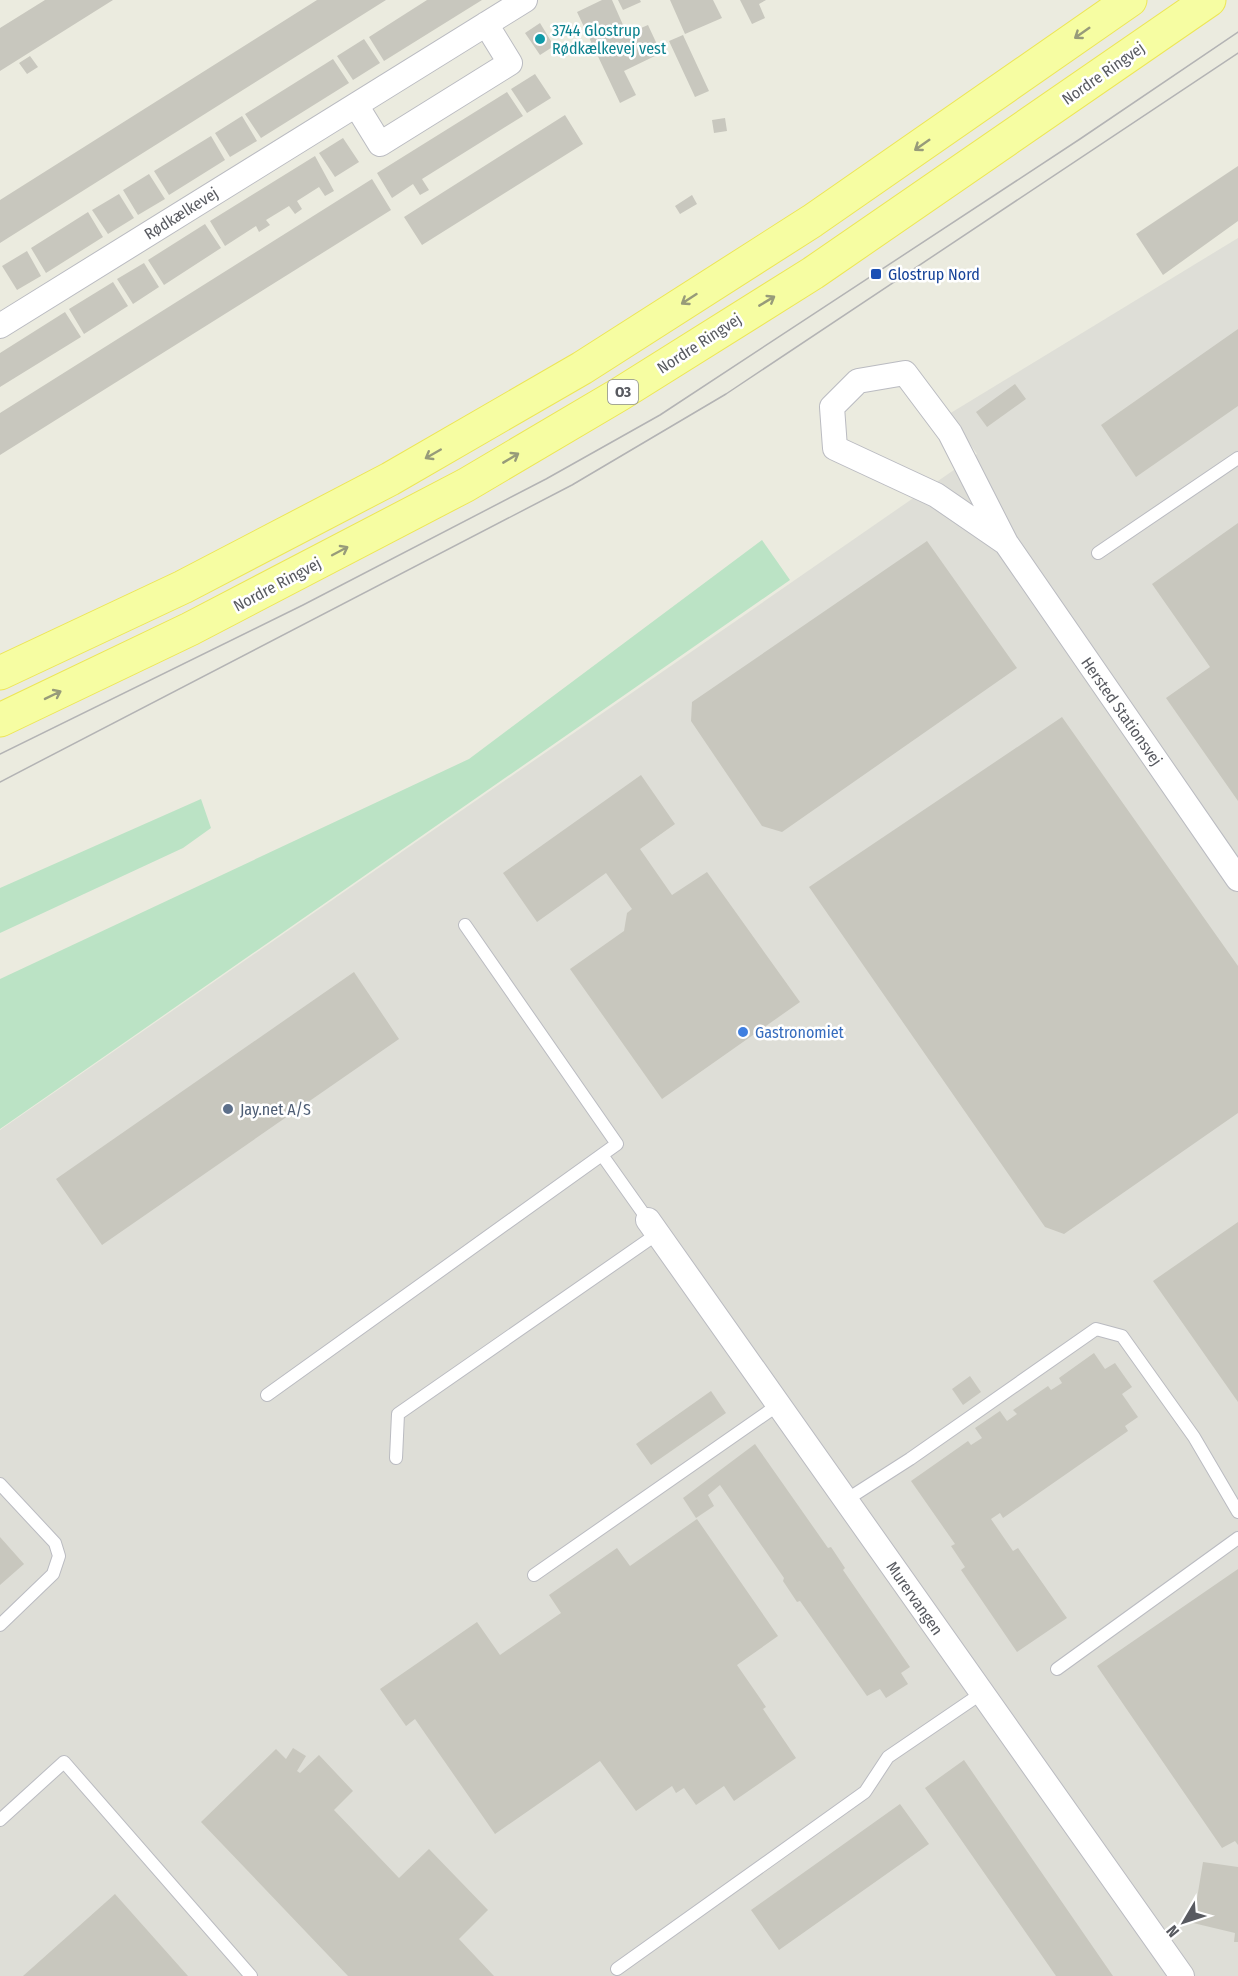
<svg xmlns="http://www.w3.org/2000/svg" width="1238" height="1976" font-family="'Fira Sans Condensed',sans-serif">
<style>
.industrial{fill:#deded7}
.green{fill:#bbe3c5}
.building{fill:#c8c7be}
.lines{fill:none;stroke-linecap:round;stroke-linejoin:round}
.lane-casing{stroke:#babbc1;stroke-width:14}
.street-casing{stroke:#babbc1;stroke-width:26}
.primary-casing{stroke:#ede656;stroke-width:35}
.lane{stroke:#fff;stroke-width:12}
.street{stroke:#fff;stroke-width:24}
.primary{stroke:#f6fda2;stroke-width:33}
.tram{stroke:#b3b3b4;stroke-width:1.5}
.oneway{stroke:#979b7a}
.culture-dot{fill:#0f9aa8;stroke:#fff;stroke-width:2}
.transit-dot{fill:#1a4fb4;stroke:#fff;stroke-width:2}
.shop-dot{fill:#3f7fe0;stroke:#fff;stroke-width:2}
.service-dot{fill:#5c6f8a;stroke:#fff;stroke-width:2}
.labels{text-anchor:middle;stroke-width:5;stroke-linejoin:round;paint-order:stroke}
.shield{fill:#fff;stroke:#8a8c90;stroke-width:1.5}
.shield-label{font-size:15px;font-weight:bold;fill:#585a60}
.culture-label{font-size:16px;fill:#0d838f;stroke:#fff;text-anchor:start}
.street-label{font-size:16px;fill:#585a60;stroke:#fff}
.transit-label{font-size:16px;fill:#164399;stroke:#fff;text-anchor:start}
.shop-label{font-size:16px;fill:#366cbe;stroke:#fff;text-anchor:start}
.service-label{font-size:16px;fill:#4e5e75;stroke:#fff;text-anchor:start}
</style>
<rect width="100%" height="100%" fill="#ebebdf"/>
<path class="industrial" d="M1238,238V1976H0V1130L977,454L949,414Z"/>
<path class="green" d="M762,540L790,580L0,1129V979L469,759Z
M201,799L211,828L183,848L0,933V888Z"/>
<path class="building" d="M45,0H113L0,71V28Z
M317,0H386L0,243V200Z
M427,0H482L384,61L369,37Z
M602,0H612L627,34L648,25L661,53L624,71L636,95L620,103L577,12Z
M618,0H640L641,2L623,10Z
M670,0H713L722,18L685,34Z
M740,0H766L759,4L765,18L752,24Z
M540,23L554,46L540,55L525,33Z
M683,35L709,91L695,97L669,41Z
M364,39L380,63L353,80L337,56Z
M30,56L38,67L27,74L19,63Z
M333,59L349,83L261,138L245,114Z
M535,74L551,98L527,113L511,89Z
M507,92L523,116L422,179L429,190L420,195L413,184L392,198L377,173Z
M565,115L583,144L422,245L404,217Z
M242,116L257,141L230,157L215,133Z
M725,118L727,131L714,133L712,120Z
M211,136L225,160L169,195L154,171Z
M343,138L359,162L335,177L319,153Z
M315,156L334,191L325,196L319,187L297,201L302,209L295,214L289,206L266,220L270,225L259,232L256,226L225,246L210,221Z
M1238,166V221L1163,275L1136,234Z
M149,174L165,199L138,215L123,190Z
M372,179L391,210L0,455V413Z
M119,194L134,218L108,234L92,210Z
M692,195L697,204L680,214L675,206Z
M88,212L103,237L46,273L31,248Z
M205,224L221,248L164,285L148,260Z
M27,251L41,276L17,290L2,266Z
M144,263L159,287L133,304L117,279Z
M113,282L128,306L84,334L69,309Z
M65,312L81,337L0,387V353Z
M1238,329V406L1136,477L1101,425Z
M1015,384L1026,399L987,427L976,412Z
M1238,523V801L1166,698L1210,667L1152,584Z
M927,541L1017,668L782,832L762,826L691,721L692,702Z
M1062,717L1238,966V1113L1064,1234L1045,1227L809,887Z
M641,775L675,824L640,849L672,895L707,872L800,1002L662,1099L570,969L624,931L627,913L632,909L606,873L537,922L503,873Z
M354,972L399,1039L102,1245L56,1179Z
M1238,1222V1402L1153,1281Z
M1094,1353L1105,1369L1115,1363L1132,1387L1122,1394L1138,1417L1125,1426L1128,1431L1003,1518L1000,1513L991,1519L1013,1551L1018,1548L1067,1618L1017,1652L961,1570L965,1567L951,1546L955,1544L911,1481L968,1441L971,1445L982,1438L975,1428L1000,1411L1007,1421L1017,1414L1013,1410L1048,1386L1051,1390L1062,1383L1059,1378Z
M970,1376L981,1392L963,1405L952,1389Z
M711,1391L726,1413L651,1465L636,1444Z
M755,1444L828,1548L831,1547L845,1568L843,1570L910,1667L901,1673L908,1684L886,1698L880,1689L867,1696L800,1601L797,1602L783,1581L784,1578L720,1485L708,1495L714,1506L696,1518L683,1498Z
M697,1519L778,1636L737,1665L766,1707L763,1709L796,1758L734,1801L724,1786L696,1805L684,1788L676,1793L672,1786L636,1811L600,1761L495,1834L415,1719L406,1726L380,1689L477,1622L500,1655L561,1613L549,1595L617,1548L630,1566Z
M0,1537L24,1564L0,1585Z
M1238,1569V1845L1235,1841L1222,1848L1097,1666Z
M293,1748L306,1756L297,1771L300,1773L319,1755L353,1791L334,1810L399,1878L429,1849L488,1910L459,1939L494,1976H348L201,1822L276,1749L286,1759Z
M964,1760L1113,1976H1056L925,1788Z
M900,1804L929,1844L779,1950L751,1910Z
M1203,1862L1238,1867V1942H1234L1235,1933L1193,1923Z
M115,1894L188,1976H23Z"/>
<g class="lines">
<defs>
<path id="lane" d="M1098,553L1238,458
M602,1155L648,1220
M267,1395L617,1144L465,925
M396,1458L398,1414L657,1234
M0,1484L55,1543L59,1556L53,1574L0,1625
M846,1500L910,1459L1096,1329L1122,1336L1194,1437L1238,1512
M534,1575L778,1405
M1057,1669L1238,1538
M0,1820L64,1762L251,1976
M617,1969L865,1792L888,1757L982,1693"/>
<path id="street" d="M356,105L380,144L510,63L486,24
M0,326L525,0
M1006,543L936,495L835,448L832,407L858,381L905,373L950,433L1006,543L1238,879
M648,1220L1182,1976"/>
<path id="primary" d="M0,673L183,587L390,479L582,368L812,221L1130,0
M0,720L190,629L466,485L620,394L813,273L1209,0"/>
</defs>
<use href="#lane" class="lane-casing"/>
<use href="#street" class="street-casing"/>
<use href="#primary" class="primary-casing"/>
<use href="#lane" class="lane"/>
<use href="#street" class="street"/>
<use href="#primary" class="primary"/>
<path class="tram" d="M0,754L303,605L546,479L660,415L1080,139L1238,32
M0,782L572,485L726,394L1238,53"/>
</g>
<defs><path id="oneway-shaft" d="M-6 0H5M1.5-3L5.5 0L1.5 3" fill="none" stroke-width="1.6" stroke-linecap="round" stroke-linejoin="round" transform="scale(1.5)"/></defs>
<g class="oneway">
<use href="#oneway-shaft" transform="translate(1082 33) rotate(145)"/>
<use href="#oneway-shaft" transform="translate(922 145) rotate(145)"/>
<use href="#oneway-shaft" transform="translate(689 299) rotate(147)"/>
<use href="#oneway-shaft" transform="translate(767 301) rotate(-31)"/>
<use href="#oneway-shaft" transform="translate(433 454) rotate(150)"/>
<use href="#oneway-shaft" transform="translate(511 458) rotate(-31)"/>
<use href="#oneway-shaft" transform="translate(340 551) rotate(-28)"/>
<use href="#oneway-shaft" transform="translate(53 695) rotate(-26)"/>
</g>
<circle class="culture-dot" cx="540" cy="39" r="6"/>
<rect class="transit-dot" x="870" y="268" width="12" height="12" rx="3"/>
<circle class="shop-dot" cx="743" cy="1032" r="6"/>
<circle class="service-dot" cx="228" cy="1109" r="6"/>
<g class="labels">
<rect class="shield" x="608" y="380" width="30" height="24" rx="4.5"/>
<g class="shield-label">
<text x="623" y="397">O3</text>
</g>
<g class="culture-label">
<text x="552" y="36">3744 Glostrup<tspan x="552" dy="18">Rødkælkevej vest</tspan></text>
</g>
<g class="street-label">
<text transform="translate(1103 73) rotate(-35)" y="6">Nordre Ringvej</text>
<text transform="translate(181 213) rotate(-32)" y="6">Rødkælkevej</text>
<text transform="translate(699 343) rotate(-33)" y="6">Nordre Ringvej</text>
<text transform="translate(277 584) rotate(-28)" y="6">Nordre Ringvej</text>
<text transform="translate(1122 711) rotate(55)" y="6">Hersted Stationsvej</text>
<text transform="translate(915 1598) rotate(55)" y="6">Murervangen</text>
</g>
<g class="transit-label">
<text x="888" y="280">Glostrup Nord</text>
</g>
<g class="shop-label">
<text x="755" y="1038">Gastronomiet</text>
</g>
<g class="service-label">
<text x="240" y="1115">Jay.net A/S</text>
</g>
</g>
<g transform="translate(1184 1922) rotate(231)" stroke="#ffffff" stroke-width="4.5" paint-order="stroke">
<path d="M0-4.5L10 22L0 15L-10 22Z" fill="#585a60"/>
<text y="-9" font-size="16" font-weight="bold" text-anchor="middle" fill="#585a60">N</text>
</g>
</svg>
